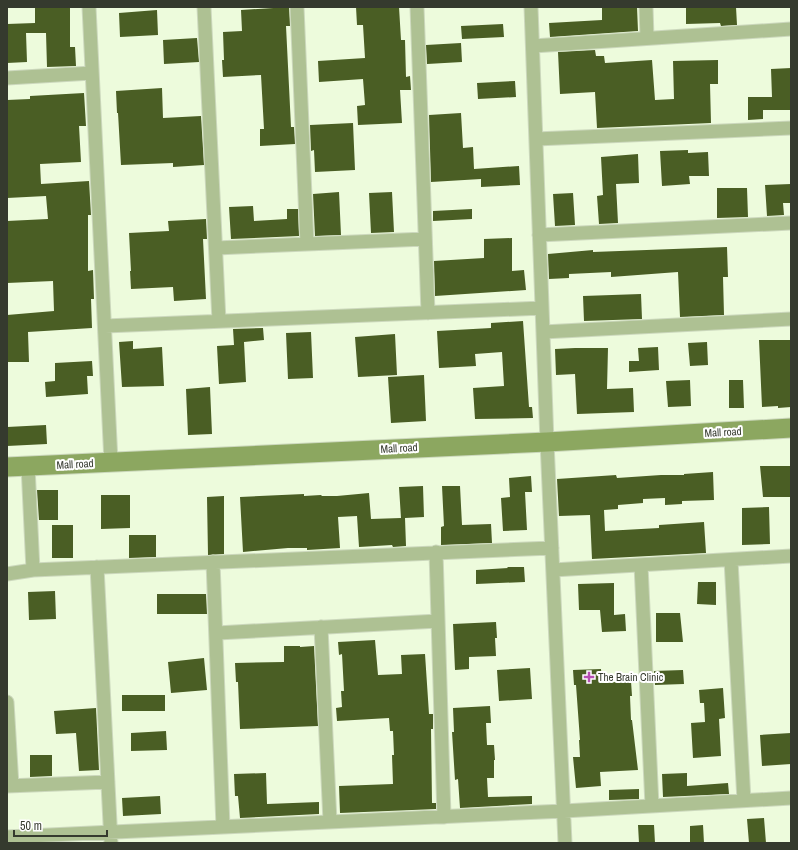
<svg xmlns="http://www.w3.org/2000/svg" width="798" height="850" font-family="'Archivo Narrow',sans-serif">
<style>
.building{fill:#4a5e24}
.lines{fill:none;stroke-linecap:round;stroke-linejoin:round}
.street-casing{stroke:#ccd8bd;stroke-width:15}
.secondary-casing{stroke:#ccd8bd;stroke-width:21}
.street{stroke:#aec193;stroke-width:13}
.secondary{stroke:#8ca760;stroke-width:19}
.poi-dot{fill:#b64fb3;stroke:#fff;stroke-width:1.5}
.labels{text-anchor:middle;stroke-width:4;stroke-linejoin:round;paint-order:stroke}
.street-label{font-size:11px;fill:#353a2e;stroke:#fff}
.poi-label{font-size:11px;fill:#353a2e;stroke:#fff;text-anchor:start}
</style>
<rect width="100%" height="100%" fill="#edfbdc"/>
<path class="building" d="M35,7H70V47H75L76,66L47,67L46,33H26L27,62L7,63V24L35,23Z
M289,7L290,26H286L291,127H294L295,144L260,146V129H264L261,75L223,77L222,60H224L223,32L242,31L241,10Z
M356,7H399L401,40H405L406,77L410,76L411,90H400L402,123L358,125L357,106L365,105L363,79L319,82L318,61L365,58L363,25H357Z
M602,7H637L638,31L550,37L549,23L602,20Z
M686,7H736L737,25L721,26L720,23L686,24Z
M157,10L158,35L120,37L119,13Z
M503,24L504,37L462,39L461,26Z
M197,38L199,62L164,64L163,40Z
M461,43L462,62L427,64L426,45Z
M595,50L596,56H604L605,63L652,60L655,100L674,99L673,61L718,60V84H710L711,123L597,128L595,92L560,94L558,52Z
M791,68V110H763V119L748,120V97H772L771,69Z
M515,81L516,97L478,99L477,83Z
M162,88L163,118L201,116L204,165L173,167V163L121,165L118,113H117L116,91Z
M84,93L86,126H79L81,162L40,164L41,184L89,181L91,215H88V271L93,270L94,299H91L92,328L28,332L29,362H7V315L54,311L53,281L7,283V221L48,219L46,196L7,198V100L30,99V96Z
M461,113L463,148L473,147L474,169L519,166L520,185L481,187V179L431,182L429,115Z
M353,123L355,170L315,172L314,150L311,151L310,125Z
M688,150V153L708,152L709,176H689L690,184L662,186L660,151Z
M638,154L639,183L616,184L618,223L599,224L597,196L603,195L601,157Z
M791,184V203H783L784,215L767,216L765,185Z
M717,188H747L748,217L717,218Z
M339,192L341,235L315,236L313,194Z
M392,192L394,232L371,233L369,193Z
M573,193L575,225L555,226L553,194Z
M253,206L254,221L287,219V209H298L299,236L231,239L229,207Z
M472,209V219L433,221V211Z
M206,219L207,239H203L206,299L174,301L173,287L131,289L130,271H131L129,233L169,231L168,221Z
M512,238V271L524,270L526,290L435,296L434,261L484,258V239Z
M727,247L728,277H723L724,315L680,317L678,272L611,277V272L569,274V278L549,279L548,254L593,250V252Z
M641,294L642,319L584,321L583,296Z
M523,321L529,407H532L533,418L475,419L473,388L504,386L502,352L475,354L476,366L439,368L437,331L491,328V323Z
M263,328L264,340L244,342L246,382L219,384L217,346L234,345L233,329Z
M311,332L313,378L288,379L286,333Z
M395,334L397,375L358,377L355,337Z
M759,340H791V366H790L791,407L778,408V406L762,407Z
M133,341V349L162,347L164,386L122,387L119,342Z
M707,342L708,365L690,366L688,343Z
M658,347L659,370L629,372V361H639L638,348Z
M575,348H608L607,389L633,388L634,412L577,414L575,374L556,375L555,349Z
M92,361L93,376H87L88,394L46,397L45,382L55,381V363Z
M424,375L426,421L391,423L388,377Z
M690,380L691,406L668,407L666,381Z
M729,380H743L744,408H729Z
M210,387L212,434L188,435L186,389Z
M46,425L47,444L7,446V427Z
M760,466H791V497H763Z
M713,472L714,500L682,501V504L665,505V498L643,499V503L618,505V509L604,510L605,531L659,528V525L704,522L706,553L592,559L590,515L559,516L557,479L616,475L617,478L661,475H684V474Z
M531,476L532,492H525L527,530L503,531L501,498L510,497L509,478Z
M423,486L424,517L405,518L406,546L393,547L392,545L359,547L357,516L338,517L340,548L307,550V548H288L243,552L240,497L304,494V496L321,495L322,496H337L369,493L371,519L401,518L399,487Z
M442,486H460L462,525L491,524L492,543L441,545V527L444,526Z
M37,490H58V520H39Z
M101,495H130V528L101,529Z
M224,496V554L208,555L207,497Z
M769,507L770,544L742,545V508Z
M52,525H73V558H52Z
M129,535H156V557L129,558Z
M507,567H524L525,582L476,584V570L508,568Z
M698,582H716V605L697,604Z
M614,583V615L625,614L626,631L602,632L600,610H579L578,584Z
M55,591L56,619L29,620L28,592Z
M157,594H206L207,614H157Z
M656,613H680L683,642H656Z
M496,622L497,638H495L496,656L469,657V669L455,670L453,624Z
M375,640L378,675L402,674L401,655L425,654L429,714H433V729H431L432,803H436V809L340,813L339,786L393,784L392,755H394L393,731H390L389,718L337,721L336,708L342,707L341,691H344L342,654L339,655L338,642Z
M284,646H300V647L314,646L318,726L240,729L238,682H236L235,663L284,662Z
M204,658L207,690L171,693L168,662Z
M530,668L532,699L499,701L497,670Z
M601,669L602,683L631,681L632,696H630L631,720H632L638,770L600,772L601,786L576,788L573,757H580L579,740H580L576,685H574L573,670Z
M683,670L684,684L655,685L654,671Z
M723,688L725,718L719,719L721,756L693,758L691,723L705,722L704,703H700L699,690Z
M122,695H165V711H122Z
M490,706L491,723H486L487,745H494L495,760H494V778H487L488,797L532,796V804L460,808L458,779L455,780L452,732H454L453,708Z
M96,708L99,770L79,771L76,733L56,734L54,711Z
M166,731L167,750L131,751V733Z
M791,733V764L762,766L760,735Z
M30,755H52V776L30,777Z
M266,773L267,804L319,802V814L240,818L238,796H235L234,774Z
M687,773V786L728,783L729,794L663,797L662,774Z
M639,789V799L609,800V790Z
M160,796L161,814L123,816L122,798Z
M764,818L766,843H749L747,819Z
M638,825H654L655,843H639Z
M703,825L704,843H690V826Z"/>
<g class="lines">
<defs>
<path id="street" d="M89,7L111,462
M204,7L219,321
M297,7L307,244
M417,7L428,313
M531,7L547,442L565,843
M646,7L647,38
M533,46L791,29
M7,78L92,73
M536,139L791,128
M539,235L791,223
M216,248L425,239
M105,326L542,308
M543,332L791,319
M28,466L33,570
M436,552L444,817
M731,560L744,801
M213,562L223,827
M641,565L652,806
M97,567L111,843
M553,570L791,556
M7,574L33,570L552,548
M321,627L330,822
M217,633L438,621
M7,702L12,786
M7,786L108,782
M7,837L564,811L791,798"/>
<path id="secondary" d="M7,467L547,442L791,428"/>
</defs>
<use href="#street" class="street-casing"/>
<use href="#secondary" class="secondary-casing"/>
<use href="#street" class="street"/>
<use href="#secondary" class="secondary"/>
</g>
<path class="poi-dot" d="M587 671h4v4h4v4h-4v4h-4v-4h-4v-4h4z"/>
<g class="labels">
<g class="street-label">
<text transform="translate(723 432) rotate(-3)" y="4">Mall road</text>
<text transform="translate(399 448) rotate(-3)" y="4">Mall road</text>
<text transform="translate(75 464) rotate(-3)" y="4">Mall road</text>
</g>
<g class="poi-label">
<text x="598" y="681">The Brain Clinic</text>
</g>
</g>
<rect width="798" height="850" fill="none" stroke="#353a2e" stroke-width="16"/>
<path d="M14 830v6h93v-6" fill="none" stroke="#353a2e" stroke-width="2"/>
<text x="20" y="830" font-size="12" fill="#353a2e" stroke="#ffffff" stroke-width="3" paint-order="stroke">50 m</text>
</svg>
